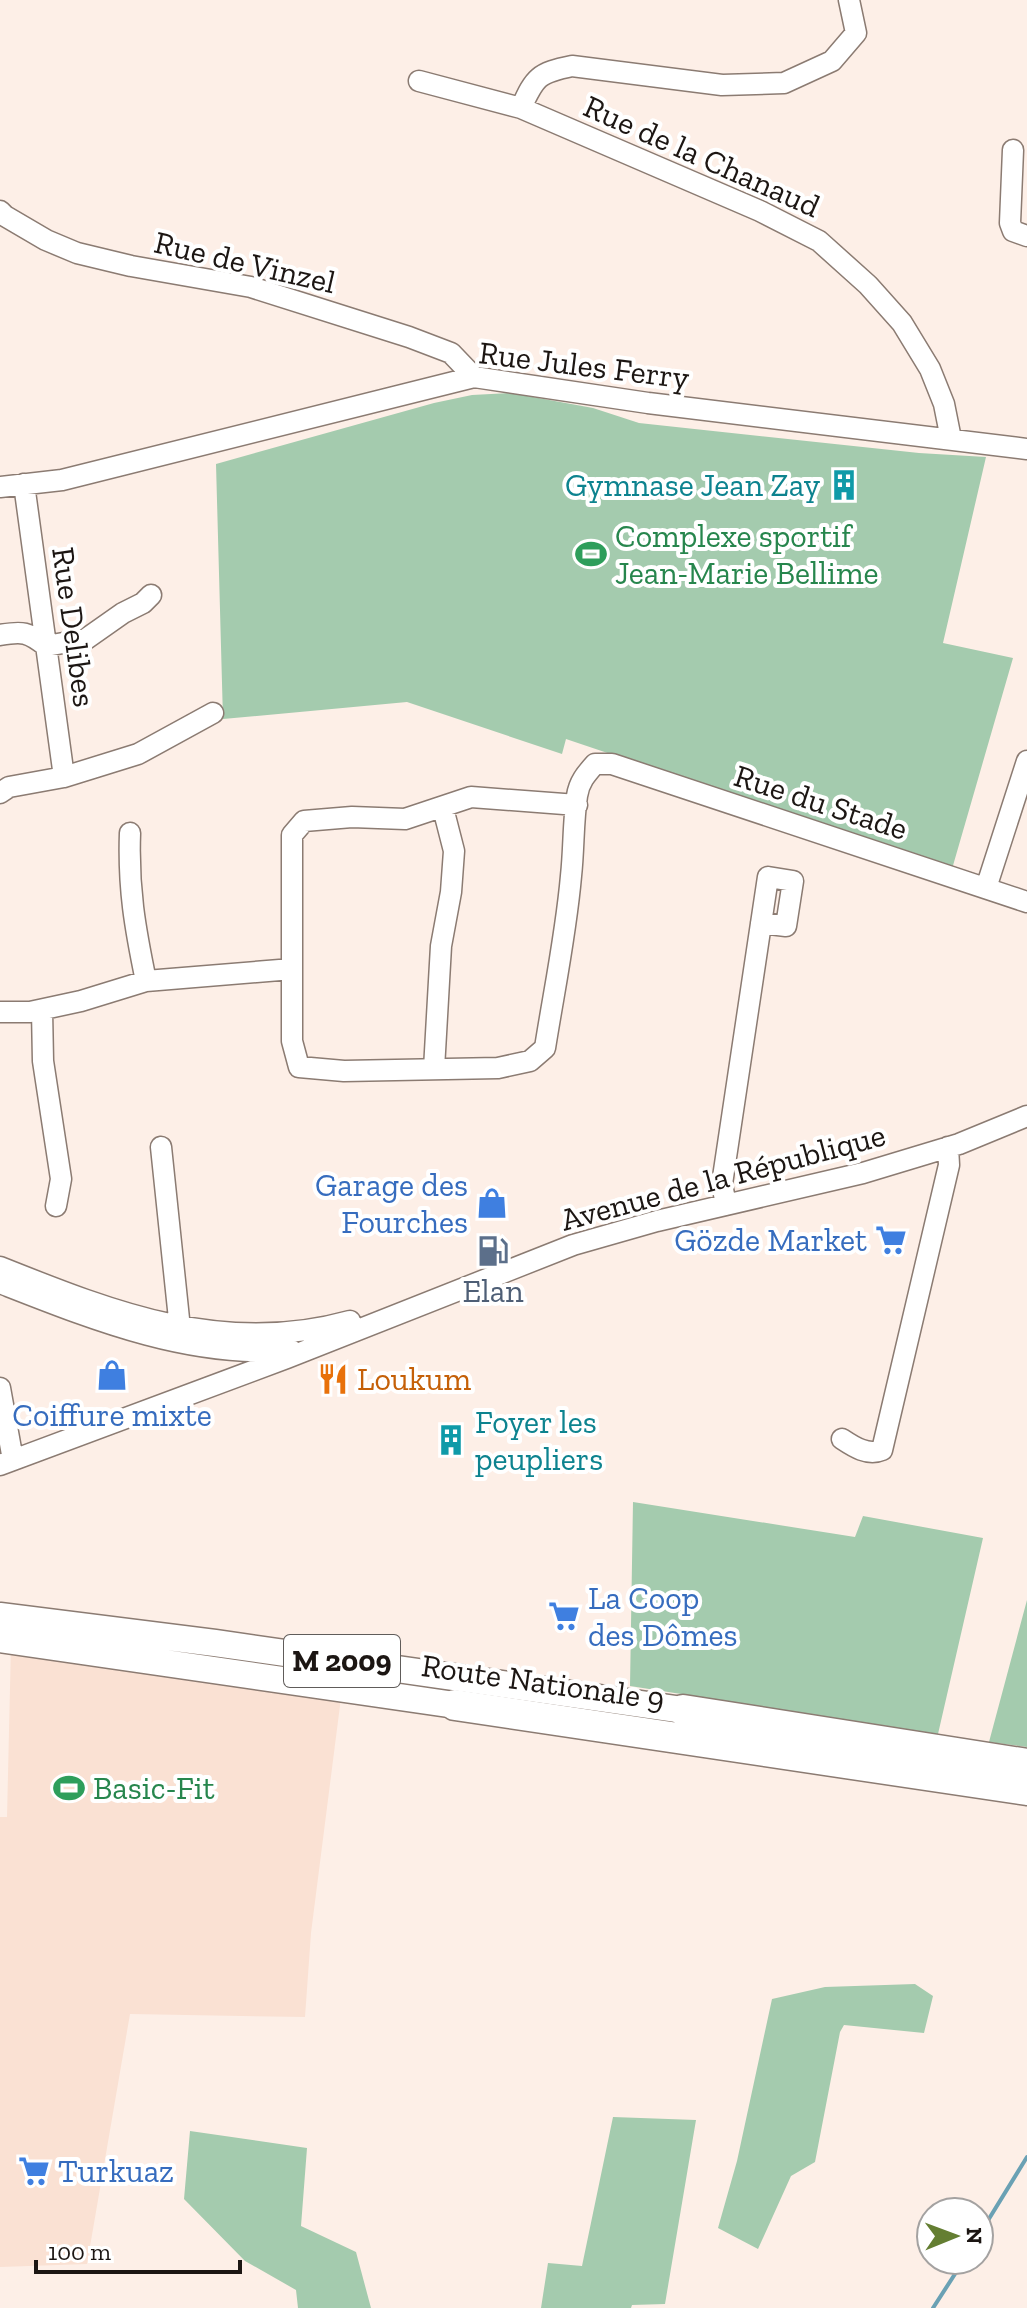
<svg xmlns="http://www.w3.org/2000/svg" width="1027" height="2308" font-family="'Zilla Slab',serif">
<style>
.built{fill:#fae1d3}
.green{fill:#a4cbae}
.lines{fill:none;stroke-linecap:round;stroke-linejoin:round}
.stream{stroke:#6aa1b4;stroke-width:4}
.minor-casing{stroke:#8b7b72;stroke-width:23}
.major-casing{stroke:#8b7b72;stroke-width:29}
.highway-casing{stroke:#8b7b72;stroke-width:33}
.minor{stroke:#fff;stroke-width:20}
.major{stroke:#fff;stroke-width:26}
.highway{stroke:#fff;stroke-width:30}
.labels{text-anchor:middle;stroke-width:8;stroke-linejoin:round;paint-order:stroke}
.shield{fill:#fff;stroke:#605c5a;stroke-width:2}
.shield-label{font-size:30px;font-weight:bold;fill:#1c1613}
.street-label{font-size:32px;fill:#1c1613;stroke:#fff}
.culture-label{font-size:32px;fill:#0d838f;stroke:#fff;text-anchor:end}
.leisure-label{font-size:32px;fill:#27864d;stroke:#fff;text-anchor:start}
.shop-label{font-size:32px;fill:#366cbe;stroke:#fff;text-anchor:end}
.service-label{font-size:32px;fill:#4e5e75;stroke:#fff}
.food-label{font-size:32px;fill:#c56008;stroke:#fff;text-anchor:start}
</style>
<rect width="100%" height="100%" fill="#fdefe7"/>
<path class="built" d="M11,1645L343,1682L311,1933L305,2017L130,2014L87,2264L0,2267V1817H7Z"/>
<path class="green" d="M511,393L593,408L639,423L919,453L986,457L943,643L1013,658L952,869L566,739L562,754L407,702L223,719L216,464L434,403L472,395Z
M633,1502L855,1537L863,1516L983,1538L938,1734L630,1686Z
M1027,1600V1747L989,1742Z
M915,1984L933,1996L924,2033L844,2025L840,2032L815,2162L791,2176L758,2249L718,2228L737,2161L772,1999L825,1987Z
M613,2117L696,2120L665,2304L632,2305L631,2308H541L548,2263L582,2266Z
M190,2131L307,2148L301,2226L356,2252L371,2308H298L296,2290L245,2261L184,2199Z"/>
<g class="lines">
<path class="stream" d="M979,2235L1027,2157
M933,2308L964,2260"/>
<defs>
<path id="minor" d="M419,81L521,108L760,211L819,241L868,285L902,323L930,369L944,404L951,439
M521,108C535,77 538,73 572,66L722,85L784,83L832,61L856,33L849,0
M1013,150L1010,223L1013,231L1027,236
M0,211L5,216L46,240L77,253L131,266L251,287L409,337L451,353L474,377
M24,484L64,777
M0,487L62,480L474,377L648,403L1027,449
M0,635C23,631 28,632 46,646L86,639L123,613L143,603L151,595
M0,793L9,787L64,777L138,754L213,713
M577,805L471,797L405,819L352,817L304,821L292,835V1041L299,1067L344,1071L498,1068L530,1061L545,1048C554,991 566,934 571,876C574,849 573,822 577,796C579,782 586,774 595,764H612L1027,902
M130,833C128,888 135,928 146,981
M986,888L1027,761
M42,1010L43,1061L61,1179L56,1206
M0,1012H30L81,1001L146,981L292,969
M434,1069L441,946L451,892L454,851L443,808
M161,1147L181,1338
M726,1205L722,1184L768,877L793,881L786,926L761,923
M0,1267C115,1313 224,1356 350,1321
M0,1283C92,1319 190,1359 291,1350
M0,1388L13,1460
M842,1439C854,1447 868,1456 882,1450L949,1165L948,1147
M0,1465L287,1358L573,1245L657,1221L863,1173L959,1144L1027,1116"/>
<path id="major" d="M0,1616L215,1643L683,1710
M0,1639L455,1705"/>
<path id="highway" d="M455,1705L1027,1790
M683,1710L1027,1764"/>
</defs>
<use href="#minor" class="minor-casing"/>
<use href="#major" class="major-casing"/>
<use href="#highway" class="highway-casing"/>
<use href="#minor" class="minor"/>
<use href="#major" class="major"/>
<use href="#highway" class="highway"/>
</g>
<defs>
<symbol id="building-bare" viewBox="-9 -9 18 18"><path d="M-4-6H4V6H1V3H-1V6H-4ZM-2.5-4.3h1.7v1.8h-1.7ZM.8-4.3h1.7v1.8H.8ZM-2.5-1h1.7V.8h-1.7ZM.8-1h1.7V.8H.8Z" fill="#0f9aa8" stroke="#fff" stroke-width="2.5" paint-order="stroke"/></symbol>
<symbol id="stadium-bare" viewBox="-9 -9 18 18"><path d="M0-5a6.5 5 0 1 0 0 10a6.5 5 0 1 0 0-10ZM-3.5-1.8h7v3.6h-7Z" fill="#2e9e5b" stroke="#fff" stroke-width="2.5" paint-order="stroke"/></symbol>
<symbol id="shop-bare" viewBox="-9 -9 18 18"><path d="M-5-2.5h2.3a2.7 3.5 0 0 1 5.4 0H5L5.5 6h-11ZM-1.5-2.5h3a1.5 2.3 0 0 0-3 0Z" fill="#3f7fe0" stroke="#fff" stroke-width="2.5" paint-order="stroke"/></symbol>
<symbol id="supermarket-bare" viewBox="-9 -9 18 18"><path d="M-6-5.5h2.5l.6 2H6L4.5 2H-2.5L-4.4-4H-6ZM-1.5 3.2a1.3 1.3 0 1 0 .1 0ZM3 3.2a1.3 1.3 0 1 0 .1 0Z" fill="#3f7fe0" stroke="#fff" stroke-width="2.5" paint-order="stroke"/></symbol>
<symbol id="fuel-bare" viewBox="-9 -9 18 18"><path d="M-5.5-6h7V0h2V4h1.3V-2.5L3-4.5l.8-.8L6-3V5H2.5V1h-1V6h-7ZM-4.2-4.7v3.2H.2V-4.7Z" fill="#5c6f8a" stroke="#fff" stroke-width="2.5" paint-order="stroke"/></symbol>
<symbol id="restaurant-bare" viewBox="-9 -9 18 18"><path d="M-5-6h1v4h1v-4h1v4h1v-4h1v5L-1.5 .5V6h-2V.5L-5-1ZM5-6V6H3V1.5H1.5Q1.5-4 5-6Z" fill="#e8710a" stroke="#fff" stroke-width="2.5" paint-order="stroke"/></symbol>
</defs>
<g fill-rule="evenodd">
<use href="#building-bare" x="822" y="463" width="44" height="44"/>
<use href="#stadium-bare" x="569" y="532" width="44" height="44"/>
<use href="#shop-bare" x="470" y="1181" width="44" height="44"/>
<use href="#supermarket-bare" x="869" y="1218" width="44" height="44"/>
<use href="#fuel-bare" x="471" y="1229" width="44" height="44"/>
<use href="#shop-bare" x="90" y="1353" width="44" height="44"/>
<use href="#restaurant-bare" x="311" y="1357" width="44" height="44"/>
<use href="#building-bare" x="429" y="1418" width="44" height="44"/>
<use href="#supermarket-bare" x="542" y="1594" width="44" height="44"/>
<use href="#stadium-bare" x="47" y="1766" width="44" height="44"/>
<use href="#supermarket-bare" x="12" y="2149" width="44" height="44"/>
</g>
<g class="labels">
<rect class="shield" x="284" y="1635" width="116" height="52" rx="6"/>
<g class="shield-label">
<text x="342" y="1671">M 2009</text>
</g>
<g class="street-label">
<text transform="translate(702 156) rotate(24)" y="11">Rue de la Chanaud</text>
<text transform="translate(245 262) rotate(13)" y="11">Rue de Vinzel</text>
<text transform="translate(584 365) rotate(7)" y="11">Rue Jules Ferry</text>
<text transform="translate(74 627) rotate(82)" y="11">Rue Delibes</text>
<text transform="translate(821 802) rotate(18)" y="11">Rue du Stade</text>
<text transform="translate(723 1177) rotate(-15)" y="11">Avenue de la République</text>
<text transform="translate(543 1682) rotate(8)" y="11">Route Nationale 9</text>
</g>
<g class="culture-label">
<text x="820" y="496">Gymnase Jean Zay</text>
<text x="475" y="1433" text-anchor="start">Foyer les<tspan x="475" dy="37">peupliers</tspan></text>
</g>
<g class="leisure-label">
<text x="615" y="547">Complexe sportif<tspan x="615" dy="37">Jean-Marie Bellime</tspan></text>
<text x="93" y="1799">Basic-Fit</text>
</g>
<g class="shop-label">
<text x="468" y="1196">Garage des<tspan x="468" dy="37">Fourches</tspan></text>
<text x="867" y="1251">Gözde Market</text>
<text x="112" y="1426" text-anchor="middle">Coiffure mixte</text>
<text x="588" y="1609" text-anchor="start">La Coop<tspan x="588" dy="37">des Dômes</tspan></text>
<text x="58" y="2182" text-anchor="start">Turkuaz</text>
</g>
<g class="service-label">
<text x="493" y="1302">Elan</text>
</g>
<g class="food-label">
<text x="357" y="1390">Loukum</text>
</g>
</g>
<g transform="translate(955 2236) rotate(89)"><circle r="38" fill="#ffffff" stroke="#a4a2a1" stroke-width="2"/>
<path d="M0-6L14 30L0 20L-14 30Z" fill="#647e32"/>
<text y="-12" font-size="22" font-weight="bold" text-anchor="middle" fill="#1c1613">N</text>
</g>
<path d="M36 2260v12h204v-12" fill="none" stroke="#1c1613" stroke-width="4"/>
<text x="48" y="2260" font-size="24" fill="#1c1613" stroke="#ffffff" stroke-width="6" paint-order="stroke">100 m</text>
</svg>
